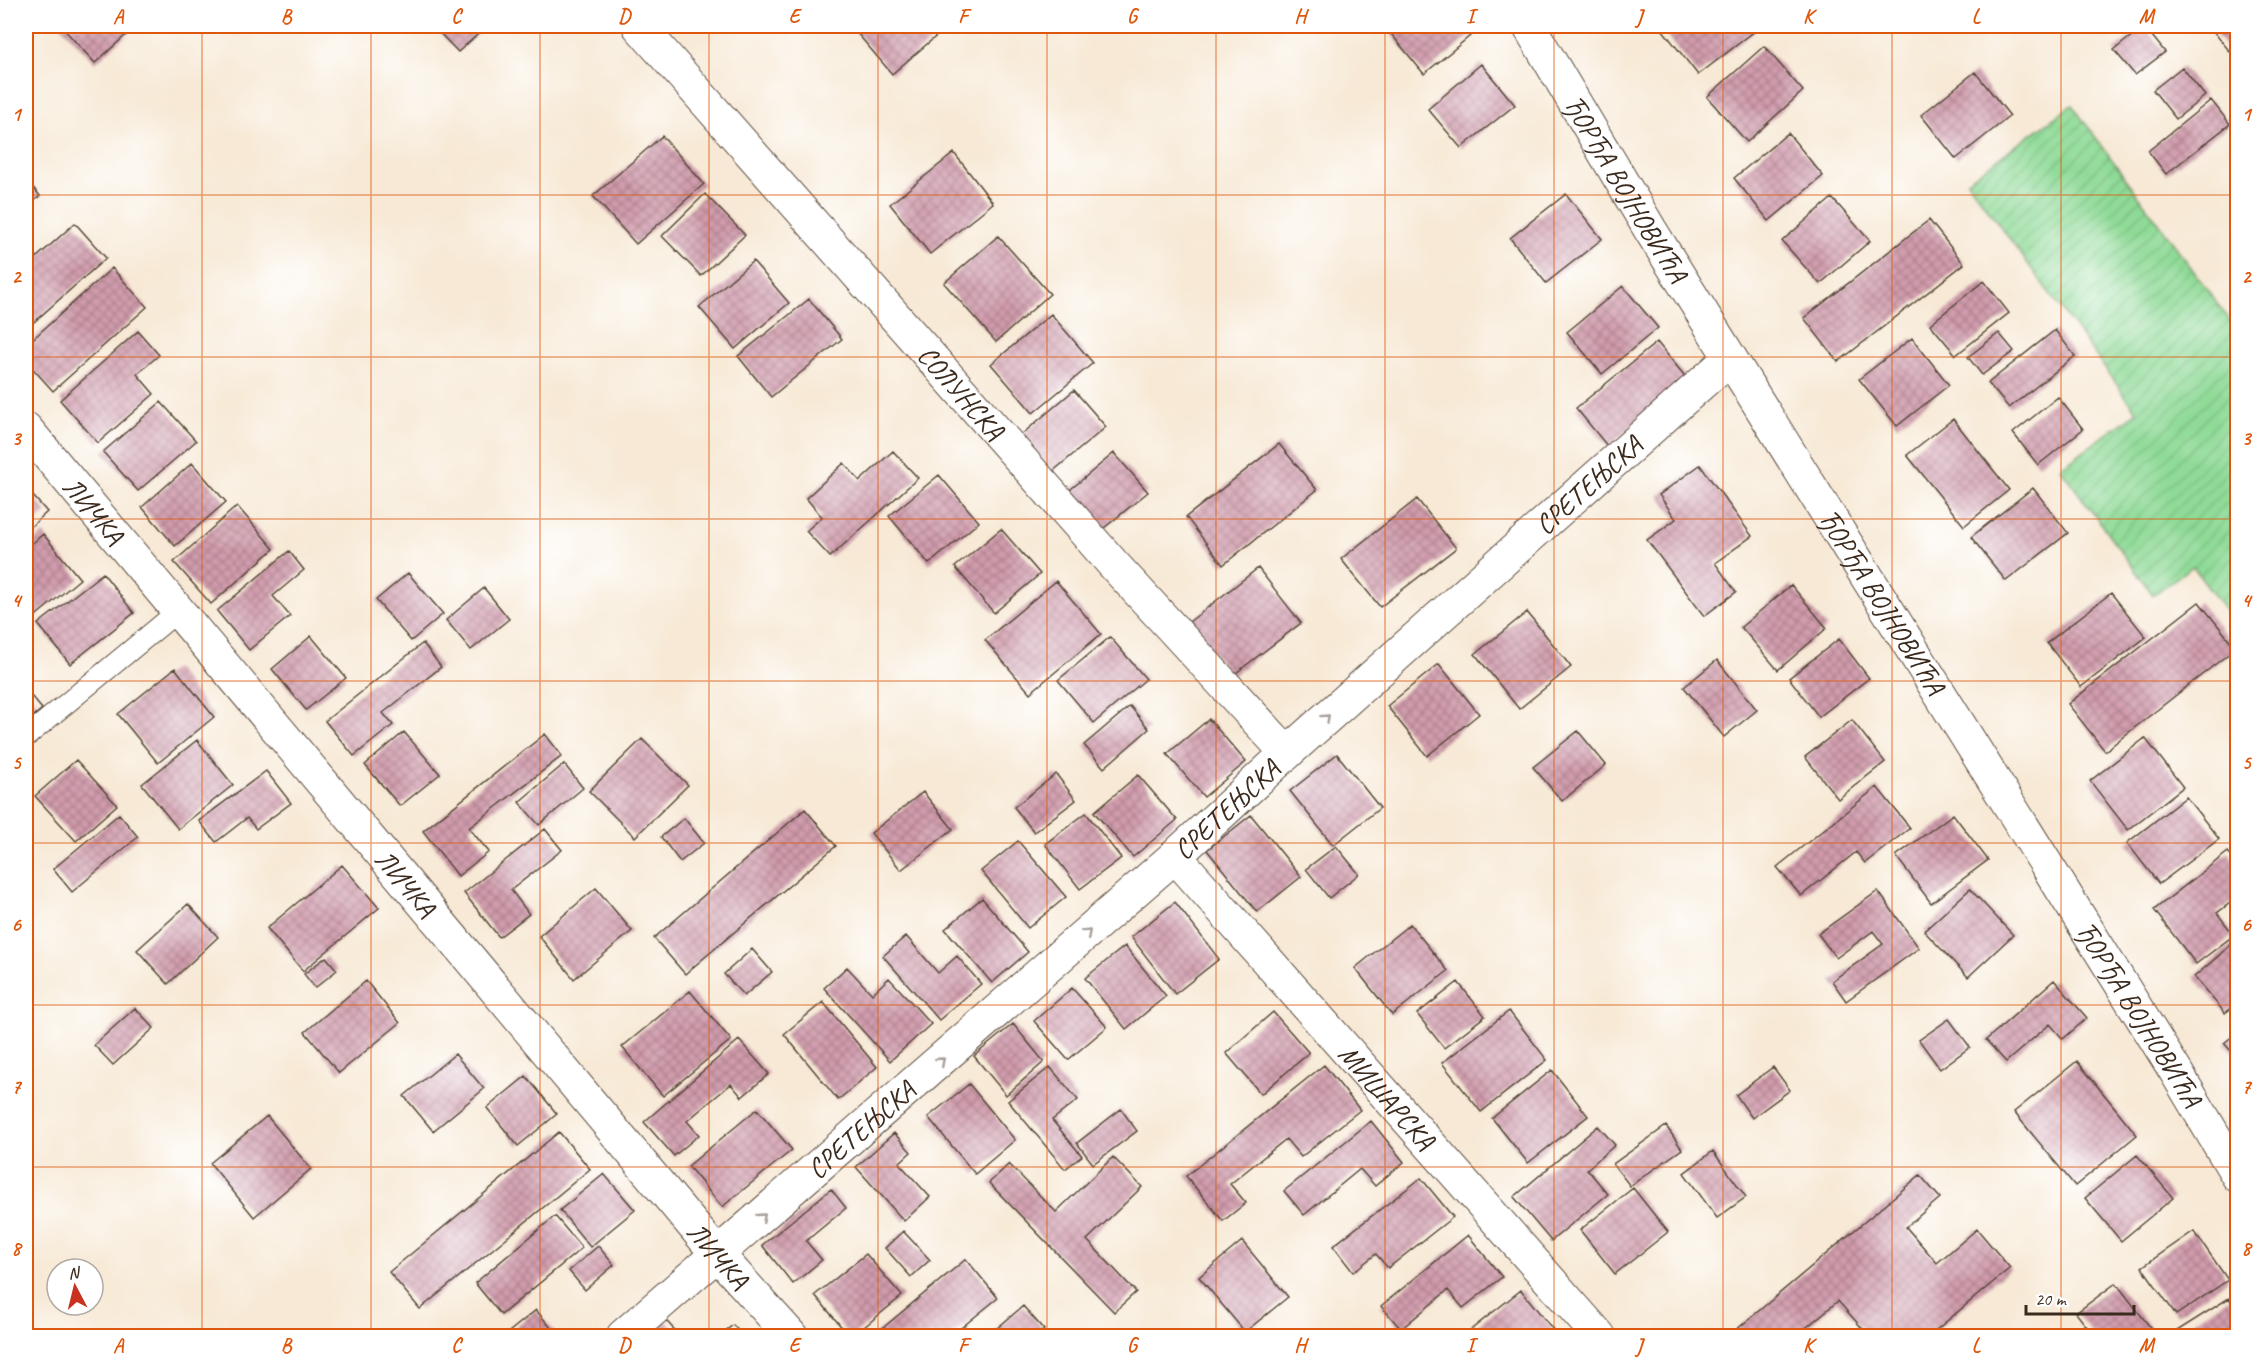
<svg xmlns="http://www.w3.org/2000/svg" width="2263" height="1362" font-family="Caveat,sans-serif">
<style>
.garden{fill:url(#garden-furrows);stroke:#64825a;stroke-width:1.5}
.building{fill:url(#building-cross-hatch)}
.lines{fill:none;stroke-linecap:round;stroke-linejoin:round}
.lane-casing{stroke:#574739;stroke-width:22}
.street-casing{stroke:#574739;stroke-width:35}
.lane{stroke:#fff;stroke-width:20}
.street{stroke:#fff;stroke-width:33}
.oneway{stroke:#a79f9a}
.grid{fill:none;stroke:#df570d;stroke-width:1.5;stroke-opacity:0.55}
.labels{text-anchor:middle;stroke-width:6;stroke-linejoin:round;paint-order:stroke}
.street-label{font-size:28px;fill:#3b2a1e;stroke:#fff}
.neatline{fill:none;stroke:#df570d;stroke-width:2}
.grid-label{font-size:20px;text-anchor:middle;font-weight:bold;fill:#df570d}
</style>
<defs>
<pattern id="garden-furrows" width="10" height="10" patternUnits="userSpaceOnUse" patternTransform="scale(1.5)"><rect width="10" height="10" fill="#8eda96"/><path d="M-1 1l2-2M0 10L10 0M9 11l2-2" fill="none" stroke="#7bbb81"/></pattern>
<pattern id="building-cross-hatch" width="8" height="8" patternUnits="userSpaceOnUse" patternTransform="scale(1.5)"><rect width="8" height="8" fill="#d19cad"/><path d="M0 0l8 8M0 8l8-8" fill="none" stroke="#ab7f8c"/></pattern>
</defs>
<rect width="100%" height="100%" fill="#fff"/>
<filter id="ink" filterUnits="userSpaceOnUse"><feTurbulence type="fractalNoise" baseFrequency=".0167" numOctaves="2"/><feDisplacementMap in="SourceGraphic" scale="12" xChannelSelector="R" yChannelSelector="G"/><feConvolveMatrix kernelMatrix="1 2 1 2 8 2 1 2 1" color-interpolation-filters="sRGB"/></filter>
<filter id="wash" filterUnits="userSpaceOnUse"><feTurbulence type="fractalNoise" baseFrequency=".008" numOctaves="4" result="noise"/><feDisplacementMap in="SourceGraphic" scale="24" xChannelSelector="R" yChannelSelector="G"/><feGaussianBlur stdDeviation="1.35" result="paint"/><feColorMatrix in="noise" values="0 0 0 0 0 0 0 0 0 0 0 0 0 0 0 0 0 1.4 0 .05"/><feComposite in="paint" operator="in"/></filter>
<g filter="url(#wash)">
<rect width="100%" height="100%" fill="#f7e9d5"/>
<path class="garden" d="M2072,105L2237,330V627L2193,566L2153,595L2060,468L2137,412L1967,181Z"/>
<g id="blocks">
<path class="building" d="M61,26H136L95,63Z
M433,26H487L458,52Z
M851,26H948L892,74Z
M1391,26H1482L1424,74L1387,29Z
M1666,26H1753L1756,30L1698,75L1662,29Z
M2144,26L2165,52L2135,75L2114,50Z
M2209,26H2238V57L2236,59Z
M1764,46L1803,91L1747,142L1707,97Z
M1481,64L1515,105L1461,148L1428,109Z
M2182,67L2205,96L2176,119L2153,90Z
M1975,72L2010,116L1956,159L1921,115Z
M2211,100L2230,124L2166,174L2148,151Z
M1788,133L1823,176L1769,221L1734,178Z
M662,136L704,184L636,244L593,196Z
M954,153L993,203L930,254L890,204Z
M26,179L40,196L26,207Z
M705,194L745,235L701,276L662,236Z
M1566,194L1602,239L1546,283L1510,238Z
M1832,198L1870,241L1820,284L1782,241Z
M1929,220L1964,264L1838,362L1804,318Z
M75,223L106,258L26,329V267Z
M998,236L1050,294L996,342L944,283Z
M753,261L789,303L735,349L699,307Z
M112,268L147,307L53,391L26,361V345Z
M1984,281L2009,313L1956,355L1930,324Z
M1623,286L1658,328L1602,374L1567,332Z
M809,299L842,339L771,397L738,356Z
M1051,314L1093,363L1033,413L991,364Z
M2055,330L2075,356L2009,408L1988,383Z
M138,331L159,355L137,374L154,394L98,443L60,400Z
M1999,333L2014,351L1982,375L1968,357Z
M1912,338L1949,385L1897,426L1859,379Z
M1657,342L1688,380L1608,447L1576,408Z
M1074,390L1106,427L1052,472L1021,435Z
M2058,397L2083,429L2038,465L2013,433Z
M161,402L196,441L138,491L103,452Z
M1953,419L2009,490L1964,526L1907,455Z
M1279,444L1317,490L1223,565L1186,517Z
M893,451L918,478L830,557L806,531L822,517L806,498L844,463L860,481Z
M1114,453L1148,492L1098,533L1065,494Z
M192,463L226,502L175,546L142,507Z
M1700,465L1752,536L1715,563L1736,592L1704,616L1647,540L1676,519L1659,495Z
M939,475L979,522L929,564L889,516Z
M26,488L47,512L26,531Z
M2033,488L2068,533L2006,581L1971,537Z
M1417,499L1456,548L1380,607L1341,559Z
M237,506L274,549L211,604L174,562Z
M1001,529L1040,574L994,613L955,567Z
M43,534L80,579L26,624V549Z
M289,551L304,570L273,596L290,616L249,650L217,611Z
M1258,568L1301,623L1232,676L1189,622Z
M103,573L134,613L70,664L38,624Z
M408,573L443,614L411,641L376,600Z
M1056,581L1101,634L1030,693L985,640Z
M1791,585L1827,628L1778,670L1741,627Z
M484,588L509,619L471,650L446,620Z
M2111,593L2146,637L2081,687L2047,643Z
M2199,602L2236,648L2105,751L2068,704Z
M1527,612L1571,667L1519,709L1475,654Z
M311,636L346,678L306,710L272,669Z
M1110,637L1146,679L1094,723L1058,680Z
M1839,639L1869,678L1819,717L1789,678Z
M423,643L441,667L383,713L393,725L354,756L325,721Z
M1717,660L1757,710L1724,737L1684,687Z
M1439,664L1479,714L1427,756L1387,706Z
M175,668L214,717L158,763L118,714Z
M26,690L42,709L26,723Z
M1130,706L1149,729L1104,768L1084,745Z
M1209,719L1246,762L1204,797L1167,754Z
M1852,720L1885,762L1838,799L1805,757Z
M1578,731L1606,765L1562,801L1533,767Z
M404,732L440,774L400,806L365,765Z
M545,734L562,756L469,828L489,852L458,876L423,831Z
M2145,738L2183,787L2128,830L2090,781Z
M642,739L688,785L635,837L589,791Z
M197,740L233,785L178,829L142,784Z
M1337,754L1380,808L1333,845L1290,791Z
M76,760L117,805L76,841L35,796Z
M564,764L583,788L539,825L519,802Z
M266,771L291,803L256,829L247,818L216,842L199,821Z
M1056,774L1076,800L1034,832L1014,807Z
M1138,775L1177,820L1133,857L1094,812Z
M1877,787L1910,828L1865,863L1856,852L1801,896L1777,867Z
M923,792L953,829L901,870L871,833Z
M2186,797L2219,839L2159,884L2127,843Z
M805,809L836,846L685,974L654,938Z
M1086,813L1121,858L1080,889L1045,844Z
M119,814L138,837L72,892L53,869Z
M1953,814L1988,860L1931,903L1896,856Z
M1251,815L1301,877L1257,912L1207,850Z
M684,818L704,843L680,862L661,837Z
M545,829L562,850L511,890L529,914L499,937L464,893Z
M1018,841L1066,897L1028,928L981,871Z
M1336,846L1359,874L1329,898L1306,869Z
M2228,852L2238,864V897L2217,913L2234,935L2196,964L2154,910Z
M342,865L379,908L303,971L267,928Z
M596,888L632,931L574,979L539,936Z
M1970,889L2013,935L1968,977L1924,931Z
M1878,891L1919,948L1846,1001L1832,981L1883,944L1873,931L1836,958L1818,934Z
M982,898L1028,952L992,983L945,929Z
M1175,902L1219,959L1175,994L1131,937Z
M188,904L218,937L168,984L137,950Z
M1410,924L1448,971L1392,1015L1355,968Z
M906,936L938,973L957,956L981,984L939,1020L883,956Z
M2238,939V1003L2225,1013L2194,977Z
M1125,946L1166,996L1126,1029L1085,978Z
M752,949L772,972L744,996L724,974Z
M326,957L337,970L315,988L304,974Z
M847,967L872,994L889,978L931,1024L890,1061L824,988Z
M2054,980L2087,1018L2063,1039L2050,1024L2006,1062L1986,1040Z
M366,981L400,1023L339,1073L305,1032Z
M1458,982L1485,1016L1444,1048L1417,1014Z
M1072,988L1107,1027L1068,1060L1034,1021Z
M690,991L731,1040L663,1096L622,1047Z
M823,1002L877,1067L838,1100L784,1034Z
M135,1008L154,1028L113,1065L94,1045Z
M1509,1011L1547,1060L1481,1112L1442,1063Z
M1273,1012L1309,1053L1261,1094L1226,1053Z
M1949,1019L1970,1047L1940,1069L1919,1040Z
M1013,1024L1044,1062L1006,1095L974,1056Z
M2238,1032V1059L2224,1043Z
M739,1040L769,1074L742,1097L731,1084L687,1121L699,1135L674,1156L644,1122Z
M455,1054L484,1089L433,1131L404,1096Z
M2077,1061L2137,1135L2075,1186L2014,1112Z
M1324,1065L1360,1110L1301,1157L1286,1139L1230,1184L1246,1203L1223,1221L1186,1176Z
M1050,1067L1078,1100L1052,1120L1082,1156L1065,1169L1008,1101Z
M1773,1067L1790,1090L1752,1118L1736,1095Z
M1552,1070L1588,1116L1528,1163L1492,1118Z
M526,1076L557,1114L518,1146L487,1108Z
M969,1084L1015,1140L975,1174L928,1117Z
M757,1109L792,1150L722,1207L688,1166Z
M1121,1109L1137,1131L1093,1164L1077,1143Z
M267,1116L311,1169L254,1217L210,1163Z
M1371,1121L1404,1162L1375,1186L1360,1169L1304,1215L1284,1191Z
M1598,1126L1615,1145L1587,1169L1608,1194L1551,1241L1514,1197Z
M1666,1126L1682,1149L1630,1186L1613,1164Z
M559,1132L590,1169L420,1309L389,1272Z
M894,1133L911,1152L899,1163L930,1197L904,1221L856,1167Z
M1713,1151L1746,1197L1717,1218L1684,1173Z
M2137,1155L2173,1198L2121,1241L2085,1198Z
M1113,1157L1142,1187L1087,1240L1136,1292L1114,1312L989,1183L1009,1164L1056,1212Z
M604,1174L635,1210L590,1247L560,1210Z
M1920,1175L1940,1198L1906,1227L1937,1263L1977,1229L2010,1268L1929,1336H1869L1838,1301L1796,1336H1729Z
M1421,1178L1453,1217L1388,1268L1376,1254L1353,1272L1333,1246Z
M1633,1188L1668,1232L1615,1274L1580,1230Z
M831,1189L846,1208L806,1241L822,1260L793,1284L762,1245Z
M555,1216L582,1248L501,1315L475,1283Z
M903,1231L930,1260L911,1277L885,1248Z
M2194,1231L2228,1280L2176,1315L2142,1267Z
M1468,1235L1502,1277L1463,1308L1448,1290L1401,1329L1381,1306Z
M1242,1241L1288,1297L1245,1332L1199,1277Z
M598,1246L614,1265L585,1290L569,1271Z
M866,1254L902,1296L853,1336H849L815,1295Z
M966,1259L998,1298L951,1336H873Z
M2116,1283L2157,1336H2094L2076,1313Z
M1521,1290L1555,1332L1549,1336H1463Z
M2229,1298L2238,1311V1336H2169Z
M1023,1306L1044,1330L1036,1336H988Z
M536,1310L558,1336H504Z
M660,1314L680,1336H636Z
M733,1325L743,1336H719Z"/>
</g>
</g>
<g filter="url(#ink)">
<use href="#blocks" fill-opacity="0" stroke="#574739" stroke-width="1.5"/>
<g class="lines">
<defs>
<path id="lane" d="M26,737L178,611"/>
<g id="street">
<path id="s1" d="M639,26L1114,565L1287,753"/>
<path id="s2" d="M1529,26L1651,231L2176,1072L2238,1176"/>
<path id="s3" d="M26,429L718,1255L791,1336"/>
<path id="s4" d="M1175,856L1599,1336"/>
<path id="s5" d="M623,1336L1175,856L1287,753L1730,358"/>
</g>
</defs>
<use href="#lane" class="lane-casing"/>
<use href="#street" class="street-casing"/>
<use href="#lane" class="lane"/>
<use href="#street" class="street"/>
</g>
<defs><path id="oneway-chevron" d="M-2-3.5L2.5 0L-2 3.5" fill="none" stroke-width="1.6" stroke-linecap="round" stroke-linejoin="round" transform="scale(1.5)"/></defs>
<g class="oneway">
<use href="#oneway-chevron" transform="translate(1326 718) rotate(-42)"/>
<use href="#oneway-chevron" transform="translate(1087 933) rotate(-41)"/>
<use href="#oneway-chevron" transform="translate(941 1061) rotate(-41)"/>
<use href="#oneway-chevron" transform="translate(762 1217) rotate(-41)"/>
</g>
</g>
<path class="grid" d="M202,26V1336M371,26V1336M540,26V1336M709,26V1336M878,26V1336M1047,26V1336M1216,26V1336M1385,26V1336M1554,26V1336M1723,26V1336M1892,26V1336M2061,26V1336M26,195H2238M26,357H2238M26,519H2238M26,681H2238M26,843H2238M26,1005H2238M26,1167H2238"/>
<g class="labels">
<g class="street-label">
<text dy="10" stroke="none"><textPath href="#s2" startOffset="189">ЂОРЂА ВОЈНОВИЋА</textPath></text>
<text dy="10" stroke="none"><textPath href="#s1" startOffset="488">СОЛУНСКА</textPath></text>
<text dy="10" stroke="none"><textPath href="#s5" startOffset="1287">СРЕТЕЊСКА</textPath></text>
<text dy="10" stroke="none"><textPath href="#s3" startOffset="106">ЛИЧКА</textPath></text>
<text dy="10" stroke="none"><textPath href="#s2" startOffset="675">ЂОРЂА ВОЈНОВИЋА</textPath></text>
<text dy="10" stroke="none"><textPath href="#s5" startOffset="801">СРЕТЕЊСКА</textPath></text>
<text dy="10" stroke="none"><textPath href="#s3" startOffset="592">ЛИЧКА</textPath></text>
<text dy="10" stroke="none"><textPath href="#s2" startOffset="1161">ЂОРЂА ВОЈНОВИЋА</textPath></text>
<text dy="10" stroke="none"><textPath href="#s4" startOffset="321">МИШАРСКА</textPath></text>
<text dy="10" stroke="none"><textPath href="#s5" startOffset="315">СРЕТЕЊСКА</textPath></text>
<text dy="10" stroke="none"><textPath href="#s3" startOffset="1078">ЛИЧКА</textPath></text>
</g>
</g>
<rect width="2263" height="1362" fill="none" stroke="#fff" stroke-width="66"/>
<g transform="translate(75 1287) rotate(353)"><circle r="28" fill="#ffffff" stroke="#b1aaa5" stroke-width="1.5"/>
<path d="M0-4.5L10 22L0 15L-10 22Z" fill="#c8321e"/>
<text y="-9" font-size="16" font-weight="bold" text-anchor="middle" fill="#3b2a1e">N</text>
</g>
<path d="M2026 1305v9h108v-9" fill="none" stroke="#3b2a1e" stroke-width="3"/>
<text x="2035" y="1305" font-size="18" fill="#3b2a1e" stroke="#ffffff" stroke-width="4.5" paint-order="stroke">20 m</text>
<rect x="33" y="33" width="2197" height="1296" class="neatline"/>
<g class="grid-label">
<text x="118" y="23">A</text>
<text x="286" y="23">B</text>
<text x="456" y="23">C</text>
<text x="624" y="23">D</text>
<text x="794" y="23">E</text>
<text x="963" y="23">F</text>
<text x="1132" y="23">G</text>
<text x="1300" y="23">H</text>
<text x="1470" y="23">I</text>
<text x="1639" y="23">J</text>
<text x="1808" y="23">K</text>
<text x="1976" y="23">L</text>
<text x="2146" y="23">M</text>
<text x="16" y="121">1</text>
<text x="2246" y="121">1</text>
<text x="16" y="283">2</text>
<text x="2246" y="283">2</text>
<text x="16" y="445">3</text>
<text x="2246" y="445">3</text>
<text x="16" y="607">4</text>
<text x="2246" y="607">4</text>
<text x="16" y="769">5</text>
<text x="2246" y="769">5</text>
<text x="16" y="931">6</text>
<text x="2246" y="931">6</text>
<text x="16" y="1093">7</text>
<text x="2246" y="1093">7</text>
<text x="16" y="1255">8</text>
<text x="2246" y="1255">8</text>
<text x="118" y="1352">A</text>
<text x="286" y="1352">B</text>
<text x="456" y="1352">C</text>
<text x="624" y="1352">D</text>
<text x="794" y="1352">E</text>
<text x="963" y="1352">F</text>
<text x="1132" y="1352">G</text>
<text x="1300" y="1352">H</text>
<text x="1470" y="1352">I</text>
<text x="1639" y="1352">J</text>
<text x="1808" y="1352">K</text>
<text x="1976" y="1352">L</text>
<text x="2146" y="1352">M</text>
</g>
</svg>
